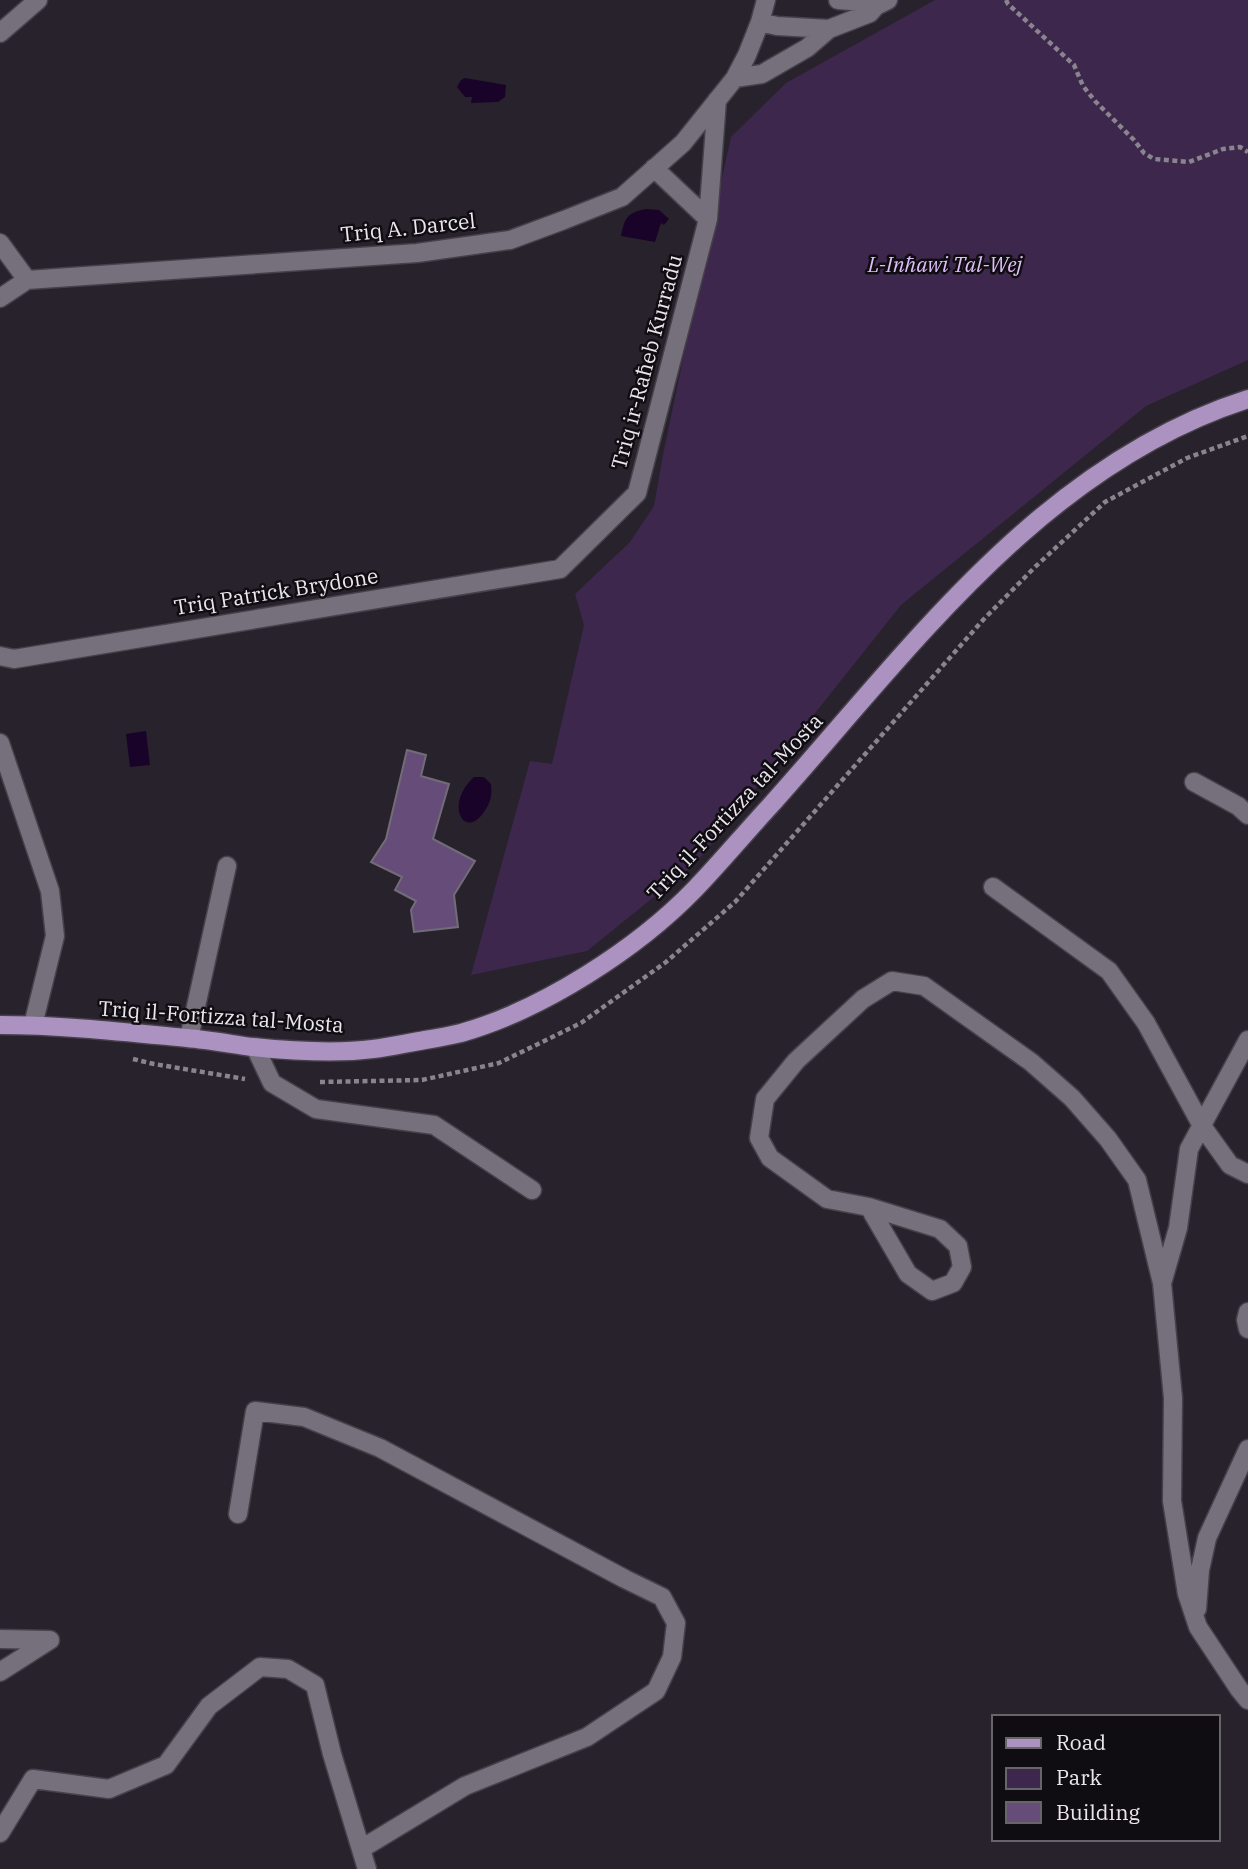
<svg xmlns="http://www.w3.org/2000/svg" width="1248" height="1869" font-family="'IBM Plex Serif',serif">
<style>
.green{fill:#3d274c}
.water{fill:#1a0328}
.building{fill:#664d79;stroke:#726c78;stroke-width:2}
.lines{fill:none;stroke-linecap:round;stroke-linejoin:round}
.minor-casing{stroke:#454049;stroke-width:21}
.major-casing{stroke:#454049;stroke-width:21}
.path{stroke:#89848d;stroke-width:4.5;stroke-dasharray:5 3.5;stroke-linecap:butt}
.minor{stroke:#766f7c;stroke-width:18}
.major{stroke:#ac92c1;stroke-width:18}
.labels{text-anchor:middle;stroke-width:5;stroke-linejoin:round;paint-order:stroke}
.street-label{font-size:21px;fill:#eae6ed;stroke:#100d12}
.park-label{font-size:21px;font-style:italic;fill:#dfbff8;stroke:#100d12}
</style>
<rect width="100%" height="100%" fill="#28222d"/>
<path class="green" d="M935,0H1248V360L1146,406L901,605L696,863L587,951L471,975L530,761L552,764L584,625L575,594L630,542L654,506L663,455L696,296L731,137L786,83Z"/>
<path class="water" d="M465,78L506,85L505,97L498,102L471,103L472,97H465L457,87L461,80Z
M646,209L659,210L669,219L664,225L661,223L655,242L621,236C625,217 627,213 646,209Z
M146,731L150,765L130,767L126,734Z
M474,777H484L491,784C492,796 491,802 484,812C464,841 444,804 474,777Z"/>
<path class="building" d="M407,750L426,755L421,776L449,784L433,839L475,861L454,895L458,927L414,932L411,910L416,901L395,890L402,877L371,862L386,839Z"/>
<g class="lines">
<defs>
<path id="minor" d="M838,0L865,2L876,6
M760,22L777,26L829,29L870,13L876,6L888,0
M0,33L38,0
M735,78L762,74L807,48L829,29
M654,168L708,219
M0,243L27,280
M0,298L27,280L417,253L510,240L564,220L622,197L683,143L735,78L747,55L760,22L766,0
M0,656L14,659L560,569L637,493L708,219L717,100
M0,743L50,891L55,936L33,1025
M1194,782L1238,806L1248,815
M993,887L1109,971L1146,1023L1202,1126L1230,1165L1248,1174
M189,1038L227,866
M255,1047L272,1083L316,1109L434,1125L532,1190
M869,1207L940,1229L958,1246L962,1267L953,1283L932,1291L908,1274L869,1207L827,1199L770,1158L759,1138L765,1099L796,1061L863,999L892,981L924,986L1031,1062L1072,1098L1108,1139L1137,1180L1162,1283L1173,1398L1172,1501L1187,1594L1198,1627L1239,1689L1248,1700
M1163,1280L1178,1228L1189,1149L1248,1040
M1248,1312L1246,1320L1248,1329
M238,1514L255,1411L304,1417L380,1448L625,1579L662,1597L676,1623L672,1657L656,1691L587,1737L465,1786L361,1849
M1197,1609L1200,1570L1207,1538L1248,1449
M0,1639L50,1640L0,1672
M0,1833L33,1779L109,1789L166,1765L209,1706L260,1667L288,1669L315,1685L332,1754L367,1869"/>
<path id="major" d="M0,1025C62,1025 125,1032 187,1038C209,1040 231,1044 253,1047C292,1051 334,1054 373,1049C390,1047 407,1043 425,1040C437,1038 449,1036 461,1033C542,1010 637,949 695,889C721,862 745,833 770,806C909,651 1041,465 1248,399"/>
</defs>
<use href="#minor" class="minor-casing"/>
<use href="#major" class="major-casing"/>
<path class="path" d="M1006,0L1008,4L1074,65L1083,86L1095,101L1134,140L1144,153L1154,159L1189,162L1223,149L1240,147L1248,152
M133,1059L154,1064L245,1079
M320,1082L422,1080L499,1063L581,1023L666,962L735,902L983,620L1035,567L1105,502L1187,458L1248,436"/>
<use href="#minor" class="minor"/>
<use href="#major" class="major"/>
</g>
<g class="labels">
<g class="street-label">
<text transform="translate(408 228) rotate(-6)" y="7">Triq A. Darcel</text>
<text transform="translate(647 362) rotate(-75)" y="7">Triq ir-Raħeb Kurradu</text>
<text transform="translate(276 592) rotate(-9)" y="7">Triq Patrick Brydone</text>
<text transform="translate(735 807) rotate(-47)" y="7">Triq il-Fortizza tal-Mosta</text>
<text transform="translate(221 1017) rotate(4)" y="7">Triq il-Fortizza tal-Mosta</text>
</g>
<g class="park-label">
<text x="945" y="272">L-Inħawi Tal-Wej</text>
</g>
</g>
<rect x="992" y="1715" width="228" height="126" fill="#100d12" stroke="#67646a" stroke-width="2"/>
<rect x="1006" y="1738" width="35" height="10" fill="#ac92c1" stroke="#67646a" stroke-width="2"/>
<text x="1056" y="1750" font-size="21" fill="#eae6ed">Road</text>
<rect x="1006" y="1768" width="35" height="21" fill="#3d274c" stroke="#67646a" stroke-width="2"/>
<text x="1056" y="1785" font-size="21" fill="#eae6ed">Park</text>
<rect x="1006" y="1802" width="35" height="21" fill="#664d79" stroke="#67646a" stroke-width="2"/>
<text x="1056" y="1820" font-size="21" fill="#eae6ed">Building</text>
</svg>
